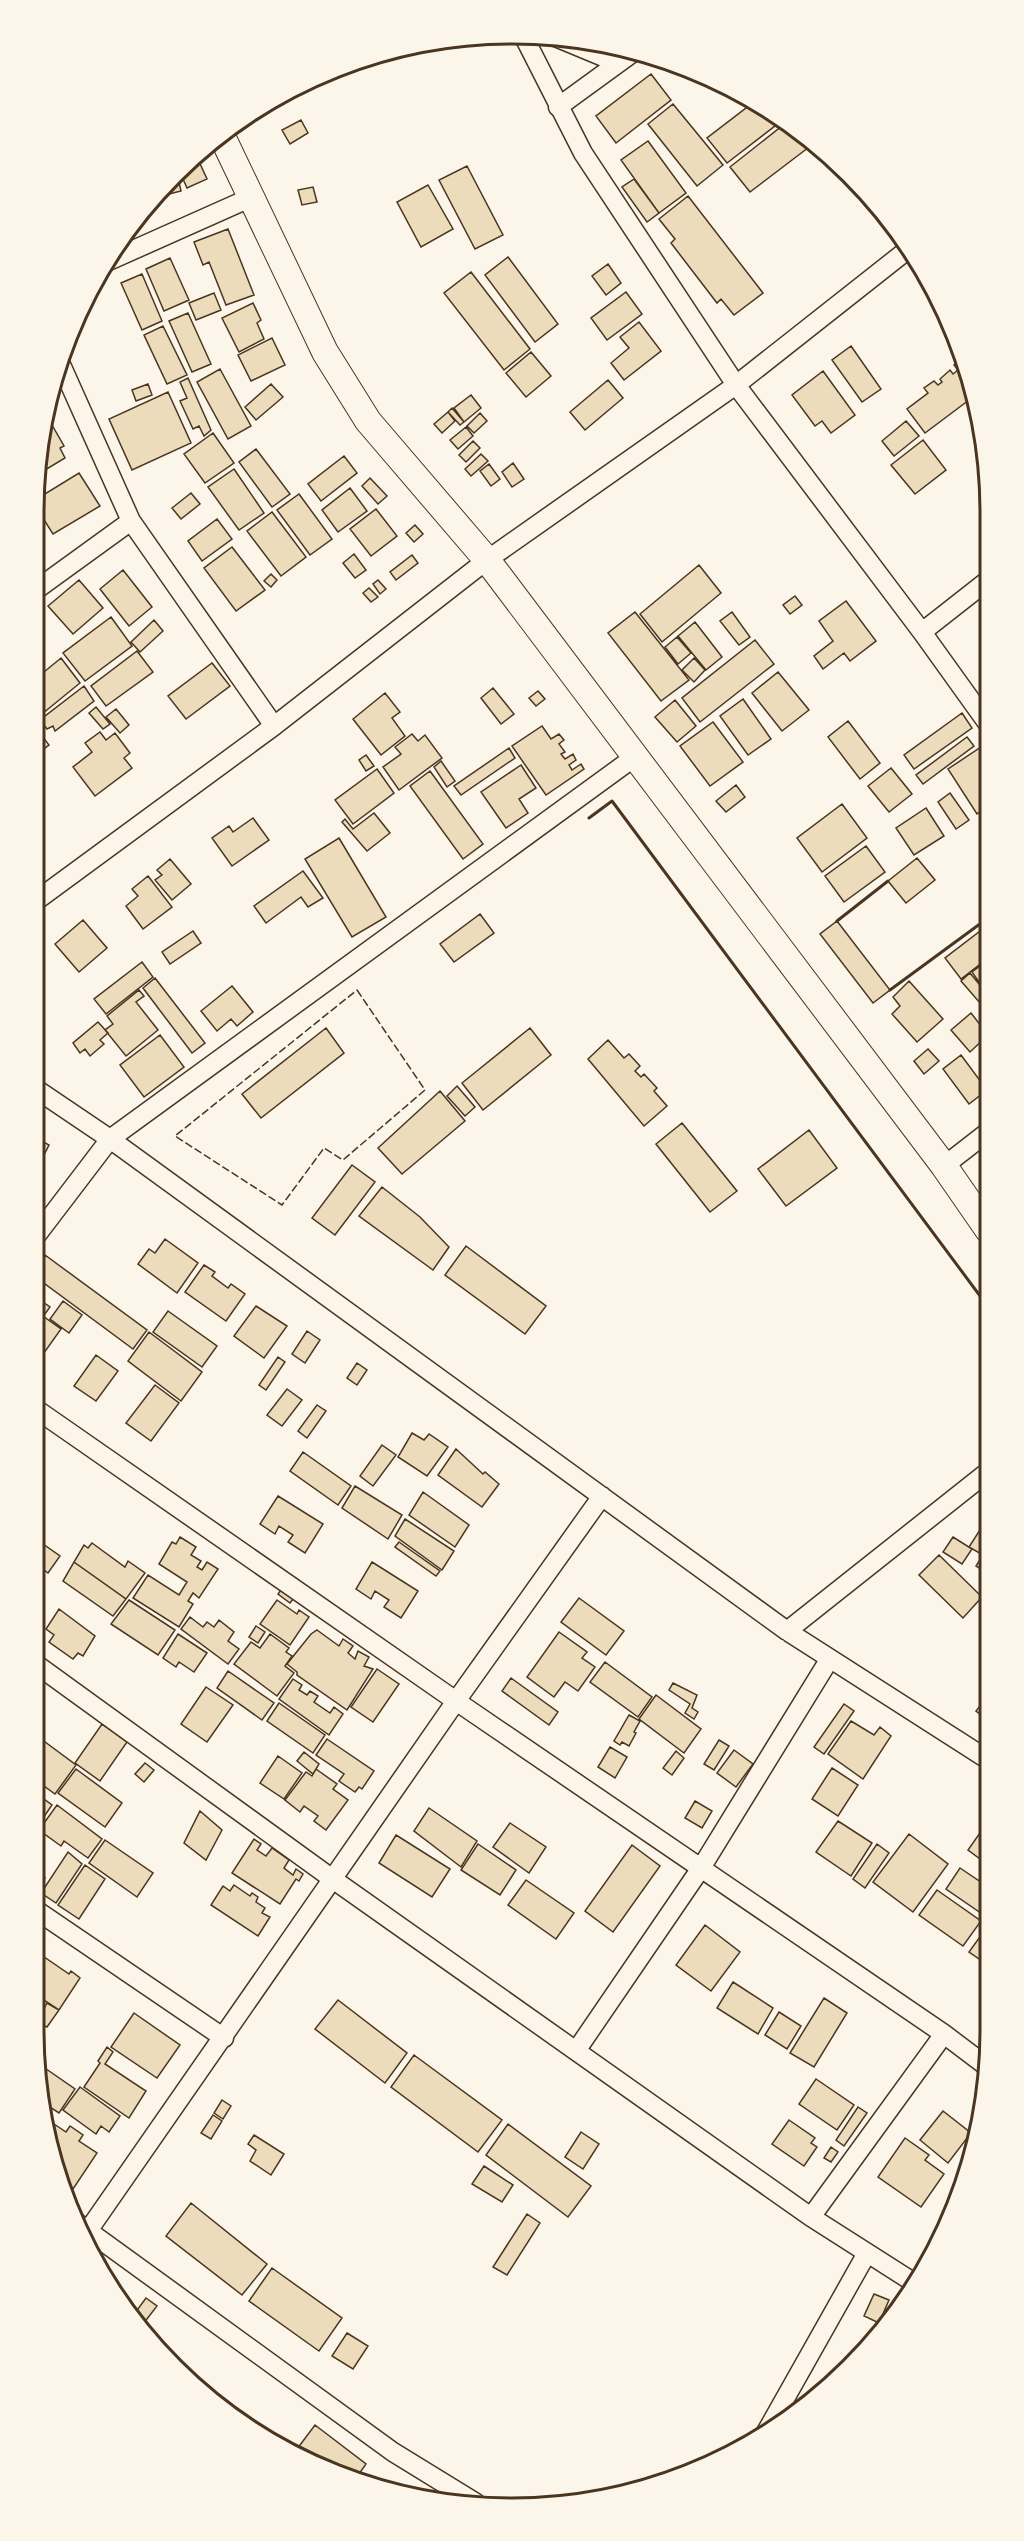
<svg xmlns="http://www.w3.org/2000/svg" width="1024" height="2541" font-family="'Fira Sans Condensed',sans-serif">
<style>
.building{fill:#ecdcbc;stroke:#4a3520;stroke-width:1.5}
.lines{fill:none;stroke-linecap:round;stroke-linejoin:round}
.street-casing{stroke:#4a3520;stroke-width:21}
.secondary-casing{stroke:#4a3520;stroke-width:28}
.street{stroke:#fbf6e9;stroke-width:18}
.secondary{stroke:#fbf6e9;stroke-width:26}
.fence{stroke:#4a3520;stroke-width:1.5;stroke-dasharray:8 3;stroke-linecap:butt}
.wall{stroke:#4a3520;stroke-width:3}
.rim{fill:none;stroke:#4a3520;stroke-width:3}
</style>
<rect width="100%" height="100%" fill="#fbf6e9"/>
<path class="building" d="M651,74L671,100L616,143L596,116Z
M754,102L784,119L727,163L707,138Z
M673,104L723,165L697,186L648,124Z
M301,120L308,133L290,144L282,130Z
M787,122L813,144L750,192L730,167Z
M648,141L686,193L659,213L621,160Z
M196,155L207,179L187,188L179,170Z
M467,166L503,235L475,249L439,180Z
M177,173L181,191L165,195L163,186Z
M634,179L659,213L647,222L622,187Z
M428,185L453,229L421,247L397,202Z
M313,187L317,202L302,205L298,190Z
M688,196L763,293L734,315L721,299L717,303L671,243L675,239L659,219Z
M228,229L254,295L226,305L209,262L203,265L194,242Z
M508,257L558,324L535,342L485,275Z
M170,258L189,300L164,311L146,269Z
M608,264L621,283L606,295L592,276Z
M471,272L530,349L504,370L444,293Z
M142,274L162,321L142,330L121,283Z
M626,292L642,314L607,340L591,318Z
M214,293L221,310L196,320L189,303Z
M253,303L261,320L257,323L264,339L239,352L222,318Z
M188,313L211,364L192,372L169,321Z
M639,322L661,351L624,380L611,363L629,348L620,337Z
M163,326L187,375L167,384L144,335Z
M272,338L285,365L251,381L238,355Z
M851,346L881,389L862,402L832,360Z
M531,352L551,376L526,397L506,373Z
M963,359L973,397L925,433L907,409L928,393L924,388L934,381L938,385L942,382L940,379L950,370L953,374L958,370L954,365Z
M220,369L251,426L228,439L197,382Z
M823,371L855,415L831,433L822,421L815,426L792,395Z
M188,378L211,430L204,436L199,426L193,429L180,401L187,398L180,382Z
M608,380L623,398L585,430L570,412Z
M148,384L152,395L136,401L132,390Z
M271,384L283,397L256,420L245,407Z
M168,392L191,443L132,470L109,419Z
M471,395L481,408L464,422L454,408Z
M452,408L464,422L460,425L448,412Z
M448,412L455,421L442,433L434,424Z
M480,413L487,421L474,433L467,426Z
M48,418L64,446L60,448L65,458L40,473Z
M906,421L919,436L894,456L882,441Z
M466,427L473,436L458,449L450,440Z
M213,433L234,463L205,483L184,454Z
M923,440L946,470L915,494L891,465Z
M473,441L480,448L466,462L459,455Z
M256,449L290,494L272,507L239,462Z
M481,454L488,461L471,476L465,469Z
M344,456L357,473L321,501L308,484Z
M513,463L524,479L512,487L502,472Z
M489,464L500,479L491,486L480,471Z
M234,469L264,513L239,530L208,487Z
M79,473L100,506L53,534L34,504L35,500Z
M370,478L387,496L378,504L362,486Z
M350,488L367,511L338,532L322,510Z
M191,493L200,504L181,519L172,508Z
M299,494L332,539L310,555L277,510Z
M376,509L397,536L371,556L350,529Z
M272,512L306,557L281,576L247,531Z
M33,513L44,534L33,540Z
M217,519L232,539L202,561L188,541Z
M415,525L423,534L414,542L406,533Z
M232,547L265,590L236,611L204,568Z
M354,554L366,570L355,578L343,563Z
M412,555L418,563L396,580L390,572Z
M699,565L721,593L662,642L640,614Z
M123,570L152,607L129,626L100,589Z
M271,574L277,580L271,587L264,581Z
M79,580L103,608L73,634L48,606Z
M378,580L386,589L380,594L373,584Z
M369,588L378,597L371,602L363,593Z
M795,596L802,605L790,614L783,605Z
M846,601L876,641L850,661L844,653L823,669L814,656L833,641L819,621Z
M635,612L689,680L661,701L608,633Z
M732,612L750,637L739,645L720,621Z
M111,617L132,646L85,681L63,653Z
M154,620L163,631L140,652L131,642Z
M695,622L722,657L706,670L678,636Z
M677,637L691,653L678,664L665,647Z
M755,640L774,664L700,722L682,698Z
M137,651L153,672L106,706L91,686Z
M61,658L80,683L37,718L33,713V681Z
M694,658L705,670L694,682L682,670Z
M212,663L230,686L186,719L168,696Z
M778,672L809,710L782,731L752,693Z
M84,686L94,701L55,731L53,726L47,729L40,720Z
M493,688L514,714L501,724L481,698Z
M538,691L545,699L536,706L529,698Z
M385,693L400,712L392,718L405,736L381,755L353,719Z
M743,699L771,739L748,755L720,716Z
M675,700L696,726L677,742L655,717Z
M96,707L110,724L103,729L89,713Z
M116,709L129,725L120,733L106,717Z
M962,713L972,728L914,769L904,755Z
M848,721L880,763L860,779L828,737Z
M713,722L743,762L710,786L680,746Z
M542,726L551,739L559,734L564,740L559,744L565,752L561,754L565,759L573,754L576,760L569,765L572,770L581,764L584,769L546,795L512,746Z
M36,728L49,745L33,757V731Z
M100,732L106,740L115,733L130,753L124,758L132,768L95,796L73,767L92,752L85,743Z
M412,734L418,741L425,735L442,758L399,790L383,767L401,754L395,747Z
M967,737L974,746L923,784L916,775Z
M981,747L988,757V807L977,814L948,769Z
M509,748L515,758L461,795L454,786Z
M366,755L374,766L366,771L359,760Z
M441,761L455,781L447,787L434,767Z
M521,765L536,788L519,799L528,813L506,828L481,792Z
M891,768L912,794L889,812L868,786Z
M377,769L394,793L353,824L335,800Z
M430,771L483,844L463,859L410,786Z
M736,785L745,797L726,812L716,801Z
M950,793L969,820L956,829L938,802Z
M842,804L867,838L822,872L797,838Z
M926,808L944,836L914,855L896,828Z
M374,813L390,833L367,851L342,822L345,819L353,829Z
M253,818L269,840L232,866L212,838L229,826L233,832Z
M339,838L386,917L352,937L305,859Z
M866,846L885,872L844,902L825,876Z
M917,858L935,880L906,903L888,881Z
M170,859L191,884L172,900L155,880L162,875L157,870Z
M303,871L323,898L308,907L301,897L266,923L254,906Z
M148,876L172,907L143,929L126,906L138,896L132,889Z
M480,914L494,933L454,962L440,944Z
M83,920L107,948L79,972L55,944Z
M837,921L890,990L873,1003L820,934Z
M988,925V958L961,979L945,958Z
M193,931L201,943L170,964L162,952Z
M988,960V979L981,985L972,972Z
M142,962L153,977L106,1014L94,999Z
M970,973L988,995L980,1003L961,981Z
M155,978L205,1043L192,1053L143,988Z
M909,981L943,1019L917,1042L892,1014L900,1006L893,997Z
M232,986L253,1012L237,1026L231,1019L217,1031L201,1011Z
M139,990L144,996L136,1002L158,1030L126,1056L105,1030L113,1024L107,1016Z
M971,1013L988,1035L970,1052L951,1030Z
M98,1022L108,1033L100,1040L104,1044L90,1056L85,1049L80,1053L73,1043Z
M326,1028L344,1053L261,1118L242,1094Z
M530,1028L551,1055L483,1110L462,1083Z
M160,1035L184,1067L144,1097L120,1065Z
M608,1040L624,1058L629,1054L640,1066L635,1071L641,1077L644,1074L657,1088L654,1091L667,1106L644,1126L588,1059Z
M928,1049L939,1061L924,1074L914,1061Z
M961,1055L987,1090L969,1104L943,1069Z
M457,1086L475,1107L465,1116L447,1096Z
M440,1091L465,1121L402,1174L378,1148Z
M682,1123L737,1191L710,1212L656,1144Z
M809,1130L837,1168L786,1206L758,1169Z
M33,1136L49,1145L33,1177Z
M352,1165L375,1182L335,1235L312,1218Z
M382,1187L420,1217L449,1247L433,1270L359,1216Z
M165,1239L198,1263L177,1293L138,1264L149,1249L155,1253Z
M466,1246L546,1306L525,1334L445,1275Z
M45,1255L147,1330L133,1349L33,1275Z
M204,1265L215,1272L212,1276L228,1288L231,1284L245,1294L226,1321L185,1292Z
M40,1300L50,1307L45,1314L35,1307Z
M63,1301L82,1315L69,1333L50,1319Z
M256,1306L287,1326L264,1358L234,1336Z
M33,1309L61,1329L39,1360L33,1355Z
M168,1311L217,1346L202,1367L153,1332Z
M307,1331L320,1340L305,1363L292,1354Z
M149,1332L202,1372L181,1401L128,1361Z
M96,1355L118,1371L96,1401L74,1386Z
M278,1357L285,1362L266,1390L259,1385Z
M357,1363L367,1370L357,1385L347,1378Z
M155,1385L179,1403L151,1441L126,1423Z
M287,1389L302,1400L282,1426L267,1415Z
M317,1405L326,1411L307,1438L298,1431Z
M412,1433L424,1440L429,1434L448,1447L427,1476L398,1457Z
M382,1445L396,1455L373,1486L360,1476Z
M456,1449L483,1474L485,1472L499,1484L482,1507L438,1475Z
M303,1452L351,1486L338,1505L290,1471Z
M355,1486L402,1515L388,1539L342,1508Z
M423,1492L469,1525L455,1547L409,1515Z
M278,1496L323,1524L305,1553L288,1542L293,1535L279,1526L275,1534L260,1524Z
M405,1519L454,1551L442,1570L395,1536Z
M987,1519L990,1521V1575L976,1566L983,1555L969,1547Z
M33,1537L60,1556L48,1573L33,1562Z
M180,1537L196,1547L191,1555L201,1561L197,1567L202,1570L207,1562L218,1569L199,1598L193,1593L188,1601L193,1604L179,1627L133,1598L148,1575L179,1595L187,1582L159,1564L172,1542L176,1544Z
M953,1537L972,1549L962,1564L943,1552Z
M399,1542L440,1571L436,1576L395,1547Z
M92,1543L125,1567L128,1561L145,1573L126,1599L74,1562L84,1545L88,1548Z
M939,1555L982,1597L963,1618L919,1575Z
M74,1562L126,1599L113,1616L63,1581Z
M372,1562L418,1591L401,1618L384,1607L389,1600L375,1591L371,1599L356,1589Z
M284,1586L297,1594L290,1603L278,1594Z
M579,1598L624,1631L606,1655L561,1622Z
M129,1600L175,1630L158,1655L111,1624Z
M277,1600L297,1614L299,1610L309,1617L290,1645L260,1624Z
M59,1609L95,1636L83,1656L78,1653L73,1659L49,1642L54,1635L46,1629Z
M190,1617L203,1627L207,1622L214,1627L219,1620L234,1632L228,1641L239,1649L228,1664L181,1629Z
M256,1626L265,1632L258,1643L249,1637Z
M317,1630L339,1646L343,1639L353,1646L348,1653L355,1659L358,1651L369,1657L364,1666L373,1669L347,1710L297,1675V1672L287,1664L311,1634Z
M559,1632L587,1652L582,1658L595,1667L578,1691L565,1682L554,1697L527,1677Z
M178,1634L207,1653L194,1672L179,1662L176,1667L163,1658Z
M270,1634L289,1648L286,1652L292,1656L285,1666L294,1673L277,1696L234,1664L251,1642L260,1648Z
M605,1662L652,1697L638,1717L590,1682Z
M377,1669L399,1684L373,1722L351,1707Z
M228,1671L274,1703L262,1720L217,1688Z
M511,1678L558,1712L549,1725L502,1691Z
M293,1679L302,1685L299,1690L307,1695L310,1691L318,1696L314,1702L330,1713L334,1707L343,1714L329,1735L279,1699Z
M673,1683L697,1695L692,1708L698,1712L694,1719L685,1713L690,1704L669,1690Z
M206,1687L233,1705L207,1742L181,1724Z
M990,1693V1722L976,1711Z
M656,1695L701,1729L684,1753L639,1719Z
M279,1703L325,1735L313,1753L267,1721Z
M844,1704L854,1711L824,1754L814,1747Z
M629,1715L640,1721L634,1732L636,1733L629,1746L622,1742L620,1745L614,1741Z
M851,1721L874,1735L880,1727L891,1736L863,1779L828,1754Z
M102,1724L127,1742L100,1781L75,1763Z
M33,1733L76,1765L55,1794L33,1778Z
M327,1739L374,1771L362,1789L359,1787L355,1792L339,1781L344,1774L316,1755Z
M719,1740L729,1746L714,1770L704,1764Z
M610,1747L627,1757L615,1778L598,1767Z
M734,1750L753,1764L736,1787L717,1773Z
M676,1751L684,1758L672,1775L663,1768Z
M304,1752L319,1764L313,1774L297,1761Z
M278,1756L302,1773L284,1799L260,1783Z
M145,1763L154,1770L144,1782L135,1774Z
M832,1768L858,1785L838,1816L812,1799Z
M76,1769L122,1803L105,1827L58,1793Z
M316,1769L337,1784L333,1789L348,1800L326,1830L314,1821L318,1816L304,1806L300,1812L285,1800L306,1772L312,1776Z
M33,1791L52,1805L37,1827L33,1824Z
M695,1801L712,1811L702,1828L685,1818Z
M57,1805L102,1839L88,1858L64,1841L61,1846L39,1830Z
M429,1808L477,1841L461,1867L414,1831Z
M200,1811L222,1830L206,1860L184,1843Z
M989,1820L990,1821L991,1867L968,1850Z
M838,1821L872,1843L851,1876L816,1852Z
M510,1823L546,1847L529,1873L493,1847Z
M33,1830L43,1836L33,1851Z
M909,1834L948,1864L913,1912L873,1882Z
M396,1835L450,1869L432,1897L379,1863Z
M254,1839L261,1844L257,1850L266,1856L272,1848L289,1860L284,1868L293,1875L296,1869L303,1874L299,1881L296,1879L280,1904L232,1873Z
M105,1840L153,1873L137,1897L89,1863Z
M478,1844L516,1870L500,1895L461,1870Z
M877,1844L889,1853L865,1888L853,1879Z
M632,1845L660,1866L613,1932L585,1911Z
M68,1852L82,1864L56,1903L41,1893Z
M85,1865L105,1879L79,1919L58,1905Z
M960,1868L991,1889V1914L988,1918L946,1889Z
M34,1870L45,1878L37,1891L33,1888Z
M526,1880L574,1913L556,1939L508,1905Z
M234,1885L250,1896L252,1893L258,1897L256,1902L265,1908L262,1913L270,1917L258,1936L211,1905L223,1886L230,1891Z
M937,1890L981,1921L963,1946L919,1915Z
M705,1925L740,1952L711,1991L676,1965Z
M987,1927L991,1930V1967L969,1952Z
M33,1944L39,1948L37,1952L69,1974L71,1971L80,1978L59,2010L33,1993Z
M733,1982L773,2008L758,2034L717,2008Z
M824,1998L847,2013L814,2067L790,2053Z
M338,2000L407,2053L385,2083L315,2029Z
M47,2003L59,2010L47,2027L43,2025L35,2038L33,2017L38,2020Z
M33,2004L43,2011L38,2020L33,2017Z
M779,2012L801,2026L787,2049L765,2035Z
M134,2013L180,2045L157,2078L111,2047Z
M107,2047L113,2052L105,2064L146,2091L129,2118L84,2087L100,2063L98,2061Z
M414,2055L502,2120L478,2152L391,2087Z
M39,2064L75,2089L59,2113L45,2104Z
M816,2079L854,2105L837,2130L799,2104Z
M80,2087L120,2116L109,2132L101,2126L96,2134L63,2110Z
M222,2100L231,2106L223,2119L214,2113Z
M858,2107L867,2113L844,2146L836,2140Z
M943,2111L971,2133L948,2163L920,2140Z
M213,2115L222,2121L211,2139L201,2133Z
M48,2120L66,2132L70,2126L83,2135L79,2141L97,2153L73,2189L60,2181L65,2173L56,2167Z
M789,2120L815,2138L811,2143L817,2147L804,2166L772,2144Z
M508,2124L591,2186L568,2217L486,2155Z
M581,2132L599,2144L583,2169L565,2157Z
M254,2135L284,2154L271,2175L250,2161L256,2150L248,2144Z
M905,2138L929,2155L925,2160L944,2174L921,2207L878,2177Z
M831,2147L838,2152L831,2162L824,2158Z
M484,2166L513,2185L502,2202L472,2184Z
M191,2203L267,2264L242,2295L166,2236Z
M527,2214L540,2223L507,2275L493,2267Z
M272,2268L342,2318L319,2351L249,2301Z
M874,2294L889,2300L879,2323L864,2316Z
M146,2298L157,2306L140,2328L132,2317Z
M347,2333L368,2346L353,2369L332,2356Z
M315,2425L366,2464L354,2481L294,2453Z"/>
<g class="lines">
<defs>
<path id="street" d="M523,35L583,153L736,385L922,632L988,724
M553,36L618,63
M558,107L635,51
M104,263L252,197
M58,358L131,521L274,726
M33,592L131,521
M922,632L987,581
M33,903L274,726L487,560L736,385L906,251
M33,1087L110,1139L787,1631L990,1761
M944,1166L989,1131
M33,1240L110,1139L636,756
M33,1407L456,1701L944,2034L985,2065
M787,1631L990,1470
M33,1662L334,1880L811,2217L913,2282
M33,1908L224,2038
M576,2051L701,1868L829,1660
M811,2217L944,2034
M76,2222L393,2452L476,2503
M83,2238L456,1701L602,1496
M765,2434L867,2253"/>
<path id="secondary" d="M220,132L325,352L368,421L487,560L944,1166L989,1231"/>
</defs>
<use href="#street" class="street-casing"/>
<use href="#secondary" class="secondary-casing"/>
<use href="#street" class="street"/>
<use href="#secondary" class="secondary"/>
<path class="fence" d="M357,990L425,1090L343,1160L324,1148L282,1205L175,1136Z"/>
<path class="wall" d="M589,818L612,801L989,1308
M837,921L888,881
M890,990L988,918"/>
</g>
<path d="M0 0H1024V2541H0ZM512 44H512A468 468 0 0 1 980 512V2030A468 468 0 0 1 512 2498H512A468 468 0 0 1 44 2030V512A468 468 0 0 1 512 44Z" fill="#fbf6e9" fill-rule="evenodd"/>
<path class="rim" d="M512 44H512A468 468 0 0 1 980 512V2030A468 468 0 0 1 512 2498H512A468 468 0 0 1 44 2030V512A468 468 0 0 1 512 44Z"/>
</svg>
